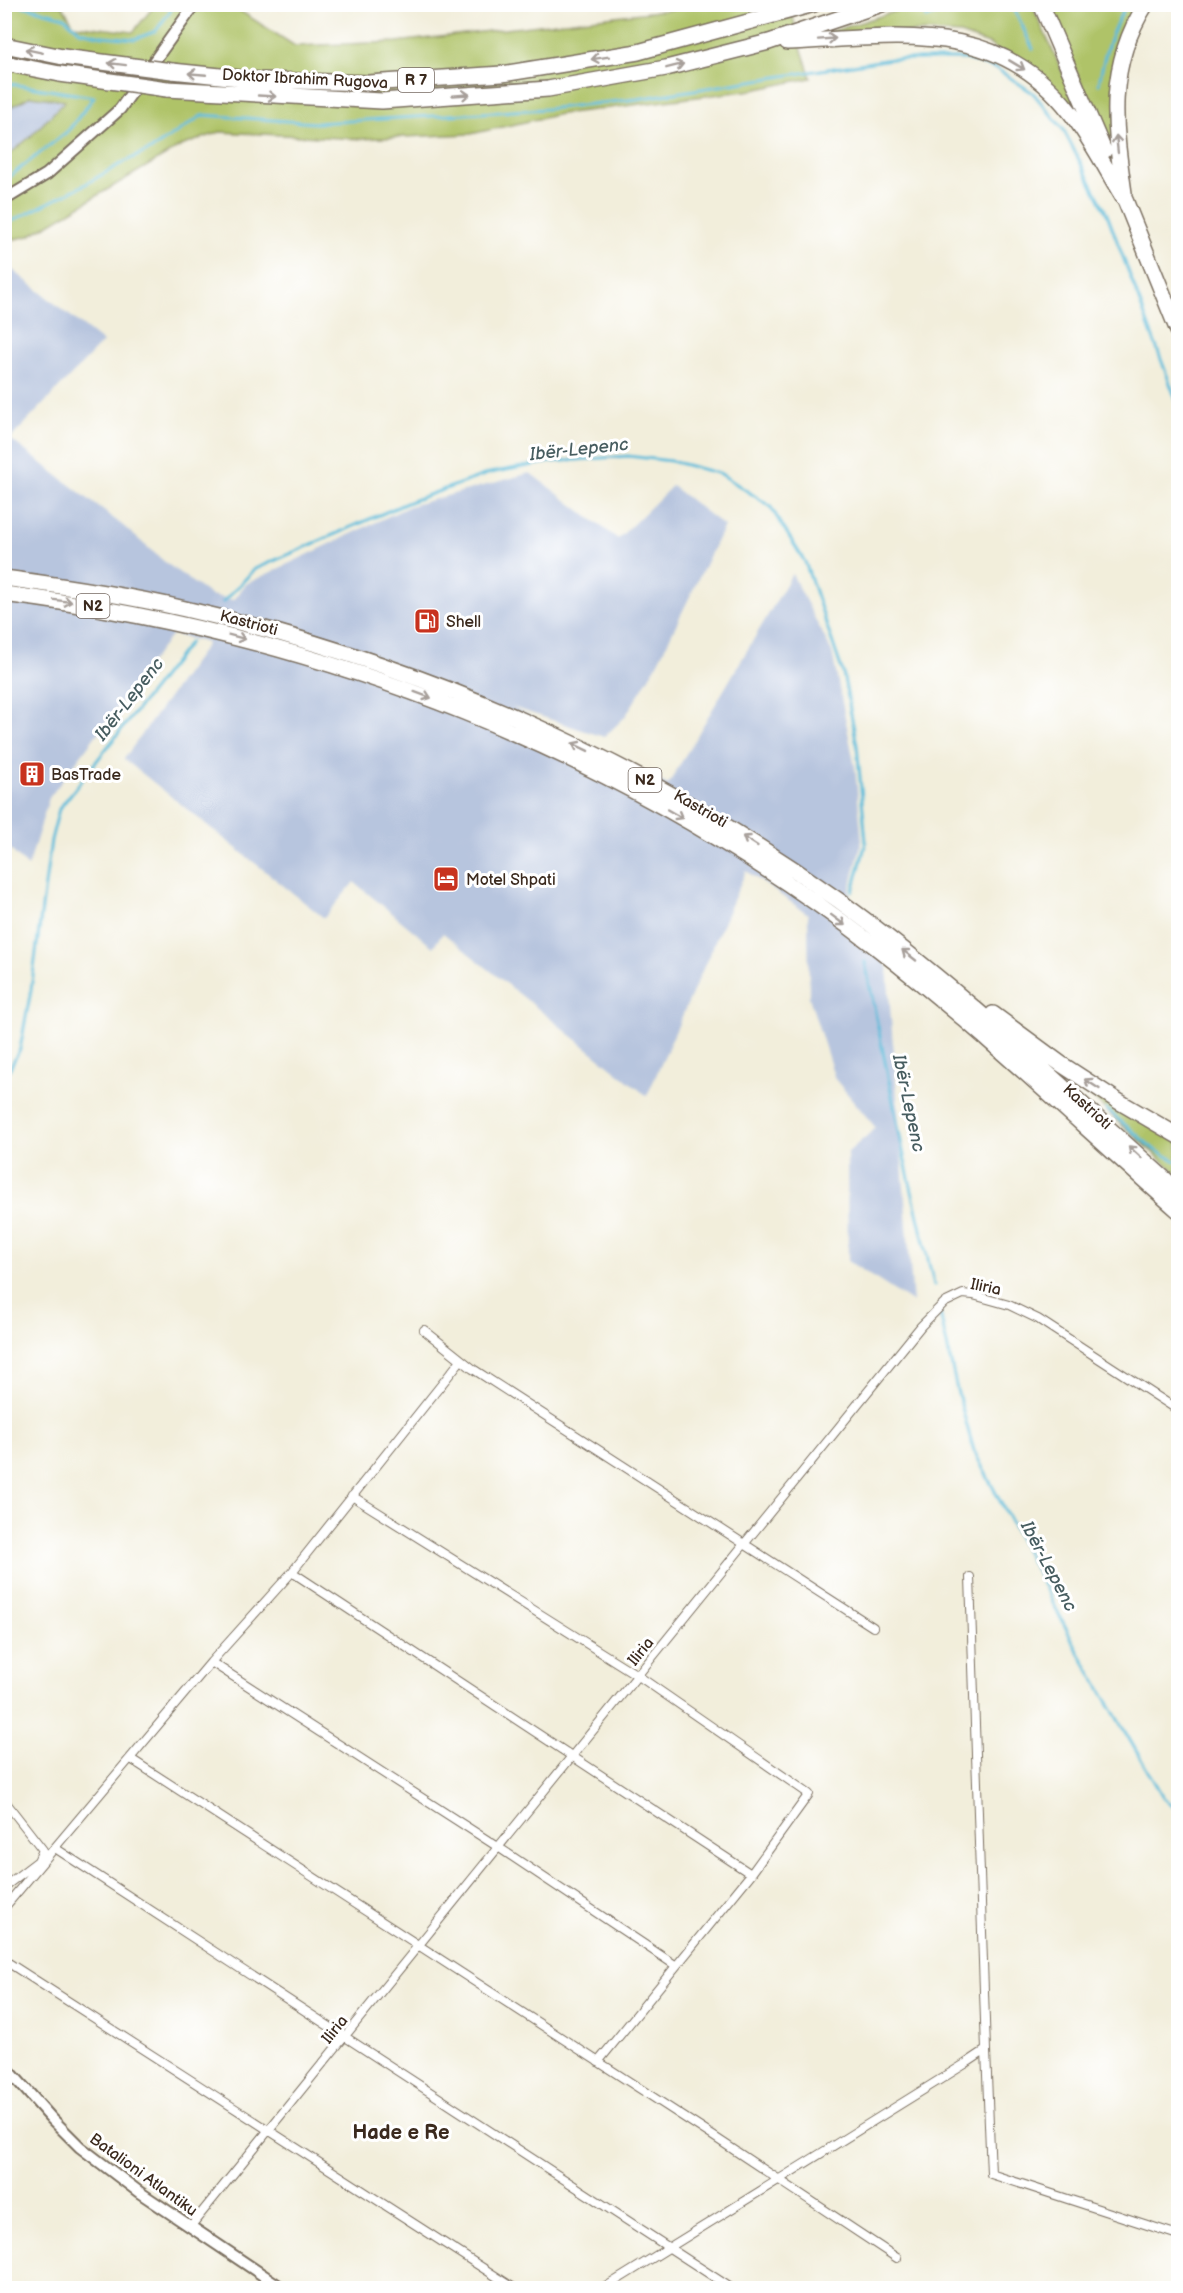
<svg xmlns="http://www.w3.org/2000/svg" width="1183" height="2293" font-family="'Balsamiq Sans',sans-serif">
<style>
.industrial{fill:#b7c5de}
.green{fill:#afc368;stroke:#757643;stroke-width:1.5}
.lines{fill:none;stroke-linecap:round;stroke-linejoin:round}
.stream{stroke:#5cbcda;stroke-width:3}
.street-casing{stroke:#7b6f60;stroke-width:10}
.secondary-casing{stroke:#7b6f60;stroke-width:14}
.highway-casing{stroke:#7b6f60;stroke-width:18}
.street{stroke:#fff;stroke-width:8}
.secondary{stroke:#fff;stroke-width:10}
.highway{stroke:#fff;stroke-width:15}
.highway-bridge-casing{stroke:#7b6f60;stroke-width:18;stroke-linecap:butt}
.highway-bridge{stroke:#fff;stroke-width:15}
.oneway{stroke:#a79f9a}
.labels{text-anchor:middle;stroke-width:6;stroke-linejoin:round;paint-order:stroke}
.shield{fill:#fff;stroke:#766a62;stroke-width:1.5}
.shield-label{font-size:15px;font-weight:bold;fill:#3b2a1e}
.street-label{font-size:16px;fill:#3b2a1e;stroke:#fff}
.poi-label{font-size:16px;fill:#3b2a1e;stroke:#fff;text-anchor:start}
.water-label{font-size:18px;font-style:italic;fill:#475d60;stroke:#fff}
.quarter-label{font-size:20px;font-weight:bold;fill:#3b2a1e;stroke:#fff}
</style>
<rect width="100%" height="100%" fill="#fff"/>
<filter id="ink" filterUnits="userSpaceOnUse"><feTurbulence type="fractalNoise" baseFrequency=".0167" numOctaves="2"/><feDisplacementMap in="SourceGraphic" scale="12" xChannelSelector="R" yChannelSelector="G"/><feConvolveMatrix kernelMatrix="1 2 1 2 8 2 1 2 1" color-interpolation-filters="sRGB"/></filter>
<filter id="wash" filterUnits="userSpaceOnUse"><feTurbulence type="fractalNoise" baseFrequency=".008" numOctaves="4" result="noise"/><feDisplacementMap in="SourceGraphic" scale="24" xChannelSelector="R" yChannelSelector="G"/><feGaussianBlur stdDeviation="1.35" result="paint"/><feColorMatrix in="noise" values="0 0 0 0 0 0 0 0 0 0 0 0 0 0 0 0 0 1.4 0 .05"/><feComposite in="paint" operator="in"/></filter>
<g filter="url(#wash)">
<rect width="100%" height="100%" fill="#f2eedb"/>
<path class="industrial" d="M31,96L66,101L31,136L5,158V110Z
M4,263L103,342L10,439L122,525L166,563L210,595L233,600L246,584L410,506L530,473L618,539L672,486L724,526L657,664L625,717L604,737L512,707L668,785L792,574L832,652L855,767L862,841L849,893L887,967L913,1303L848,1261L847,1153L876,1128L835,1079L809,997L808,914L746,871L647,1096L443,933L433,947L354,882L324,918L124,759L208,643L172,634L49,798L28,867L5,844Z"/>
<path class="green" d="M5,4L62,5L74,25L133,32L155,5H231L295,46L397,42L709,5H790L799,41L811,78L753,90L561,114L471,134L359,139L220,132L181,146L29,236L5,241V158L31,136L65,101L31,96L5,110Z
M915,5H1032L1085,122L989,44L960,34L926,32L814,37Z
M1049,5H1142L1122,43L1113,161Z
M1065,1070L1178,1141V1174L1117,1121Z"/>
<g class="lines">
<path class="stream" d="M16,4L64,17L80,31L103,36L135,39L156,31L175,4
M1012,4L1033,49
M926,18L962,4
M4,83L94,97L68,131L4,181
M1099,84C1104,55 1111,30 1127,4
M4,225L84,185L124,162L152,149L203,115L316,123L546,109L637,99L891,59H966L997,69L1033,93L1063,129L1107,214L1178,405
M223,602L255,569L409,502L490,473L550,462L628,456L671,461L721,474L770,506L805,562L843,673L857,745L866,842L853,891
M865,962L905,1161L934,1285
M4,1079L20,1049L31,990L51,840L59,809L190,642
M1106,1109L1155,1150L1178,1162
M940,1313L957,1390L974,1451L1078,1651L1163,1797L1178,1811"/>
</g>
</g>
<g filter="url(#ink)">
<g class="lines">
<defs>
<path id="street" d="M424,1330L473,1369L873,1627
M352,1496L637,1675L809,1794L751,1874L598,2062
M292,1572L751,1874
M211,1662L498,1847L675,1965
M131,1759L713,2136L897,2258
M4,1800L43,1850L38,1861L4,1887
M55,1848L731,2288
M4,1908L211,1662L292,1572L461,1360
M4,1960L514,2288
M986,2050L991,2174L1178,2235
M190,2227L921,1326L944,1303L963,1294L973,1295L1009,1305L1038,1319L1178,1410
M604,2288L965,2064L986,2050L970,1577"/>
<path id="secondary" d="M4,200L47,174L120,109L195,4
M4,2065L52,2119L80,2147L139,2192L282,2288"/>
<path id="highway" d="M1041,4L1104,151
M787,42C892,38 996,16 1070,112C1092,140 1108,173 1126,202
M4,45L63,57
M4,63L60,74
M172,71L259,80L369,83L502,74L638,52L814,4
M167,89L382,101L548,89L666,68L769,42L882,4
M1124,193C1114,124 1106,67 1146,4
M1123,195L1178,331
M4,578C65,586 125,595 185,609C419,662 642,760 838,900C959,987 1067,1092 1178,1191
M4,594C323,634 621,751 876,947C982,1029 1078,1122 1178,1210
M993,1014L1061,1064L1118,1101L1178,1136"/>
</defs>
<use href="#street" class="street-casing"/>
<use href="#secondary" class="secondary-casing"/>
<use href="#highway" class="highway-casing"/>
<use href="#street" class="street"/>
<use href="#secondary" class="secondary"/>
<use href="#highway" class="highway"/>
<defs>
<path id="highway-bridge" d="M63,57L172,71
M60,74L167,89"/>
</defs>
<use href="#highway-bridge" class="highway-bridge-casing"/>
<use href="#highway-bridge" class="highway-bridge"/>
</g>
<defs><path id="oneway-shaft" d="M-6 0H5M1.5-3L5.5 0L1.5 3" fill="none" stroke-width="1.6" stroke-linecap="round" stroke-linejoin="round" transform="scale(1.5)"/></defs>
<g class="oneway">
<use href="#oneway-shaft" transform="translate(827 39) rotate(-4)"/>
<use href="#oneway-shaft" transform="translate(34 51) rotate(-168)"/>
<use href="#oneway-shaft" transform="translate(600 58) rotate(171)"/>
<use href="#oneway-shaft" transform="translate(117 64) rotate(-173)"/>
<use href="#oneway-shaft" transform="translate(1017 65) rotate(31)"/>
<use href="#oneway-shaft" transform="translate(675 66) rotate(-14)"/>
<use href="#oneway-shaft" transform="translate(197 74) rotate(-175)"/>
<use href="#oneway-shaft" transform="translate(461 95) rotate(-4)"/>
<use href="#oneway-shaft" transform="translate(267 96) rotate(3)"/>
<use href="#oneway-shaft" transform="translate(1117 144) rotate(-96)"/>
<use href="#oneway-shaft" transform="translate(63 601) rotate(7)"/>
<use href="#oneway-shaft" transform="translate(237 637) rotate(15)"/>
<use href="#oneway-shaft" transform="translate(423 695) rotate(20)"/>
<use href="#oneway-shaft" transform="translate(580 747) rotate(-154)"/>
<use href="#oneway-shaft" transform="translate(675 814) rotate(30)"/>
<use href="#oneway-shaft" transform="translate(750 841) rotate(-147)"/>
<use href="#oneway-shaft" transform="translate(838 920) rotate(37)"/>
<use href="#oneway-shaft" transform="translate(909 955) rotate(-142)"/>
<use href="#oneway-shaft" transform="translate(1092 1084) rotate(-147)"/>
<use href="#oneway-shaft" transform="translate(1135 1152) rotate(-138)"/>
</g>
</g>
<defs>
<symbol id="fuel-square" viewBox="-11 -11 22 22"><rect x="-9" y="-9" width="18" height="18" rx="4" fill="#c8321e" stroke="#fff"/><path d="M-5.5-6h7V0h2V4h1.3V-2.5L3-4.5l.8-.8L6-3V5H2.5V1h-1V6h-7ZM-4.2-4.7v3.2H.2V-4.7Z" fill="#fff"/></symbol>
<symbol id="building-square" viewBox="-11 -11 22 22"><rect x="-9" y="-9" width="18" height="18" rx="4" fill="#c8321e" stroke="#fff"/><path d="M-4-6H4V6H1V3H-1V6H-4ZM-2.5-4.3h1.7v1.8h-1.7ZM.8-4.3h1.7v1.8H.8ZM-2.5-1h1.7V.8h-1.7ZM.8-1h1.7V.8H.8Z" fill="#fff"/></symbol>
<symbol id="hotel-square" viewBox="-11 -11 22 22"><rect x="-9" y="-9" width="18" height="18" rx="4" fill="#c8321e" stroke="#fff"/><path d="M-6-4.5h1.5V1H6V5H4.5V3h-9V5H-6ZM-4 0a1.8 1.8 0 1 1 3.6 0ZM.5 0V-2.5h3Q6-2.5 6 0Z" fill="#fff"/></symbol>
</defs>
<g fill-rule="evenodd">
<use href="#fuel-square" x="412" y="606" width="30" height="30"/>
<use href="#building-square" x="17" y="759" width="30" height="30"/>
<use href="#hotel-square" x="431" y="864" width="30" height="30"/>
</g>
<g class="labels">
<g class="shield">
<rect x="398" y="68" width="36" height="24" rx="4.5"/>
<rect x="76.5" y="594" width="33" height="24" rx="4.5"/>
<rect x="628.5" y="768" width="33" height="24" rx="4.5"/>
</g>
<g class="shield-label">
<text x="416" y="85">R 7</text>
<text x="93" y="611">N2</text>
<text x="645" y="785">N2</text>
</g>
<g class="street-label">
<text transform="translate(305 78) rotate(3)" y="6">Doktor Ibrahim Rugova</text>
<text transform="translate(249 622) rotate(15)" y="6">Kastrioti</text>
<text transform="translate(701 808) rotate(30)" y="6">Kastrioti</text>
<text transform="translate(1088 1106) rotate(42)" y="6">Kastrioti</text>
<text transform="translate(986 1286) rotate(12)" y="6">Iliria</text>
<text transform="translate(640 1651) rotate(-51)" y="6">Iliria</text>
<text transform="translate(334 2029) rotate(-51)" y="6">Iliria</text>
<text transform="translate(144 2174) rotate(36)" y="6">Batalioni Atlantiku</text>
</g>
<g class="poi-label">
<text x="446" y="627">Shell</text>
<text x="51" y="780">BasTrade</text>
<text x="466" y="885">Motel Shpati</text>
</g>
<g class="water-label">
<text transform="translate(579 449) rotate(-6)" y="6">Ibër-Lepenc</text>
<text transform="translate(129 699) rotate(-52)" y="6">Ibër-Lepenc</text>
<text transform="translate(909 1103) rotate(78)" y="6">Ibër-Lepenc</text>
<text transform="translate(1049 1566) rotate(62)" y="6">Ibër-Lepenc</text>
</g>
<g class="quarter-label">
<text x="401" y="2139">Hade e Re</text>
</g>
</g>
<rect width="1183" height="2293" fill="none" stroke="#fff" stroke-width="24"/>
</svg>
